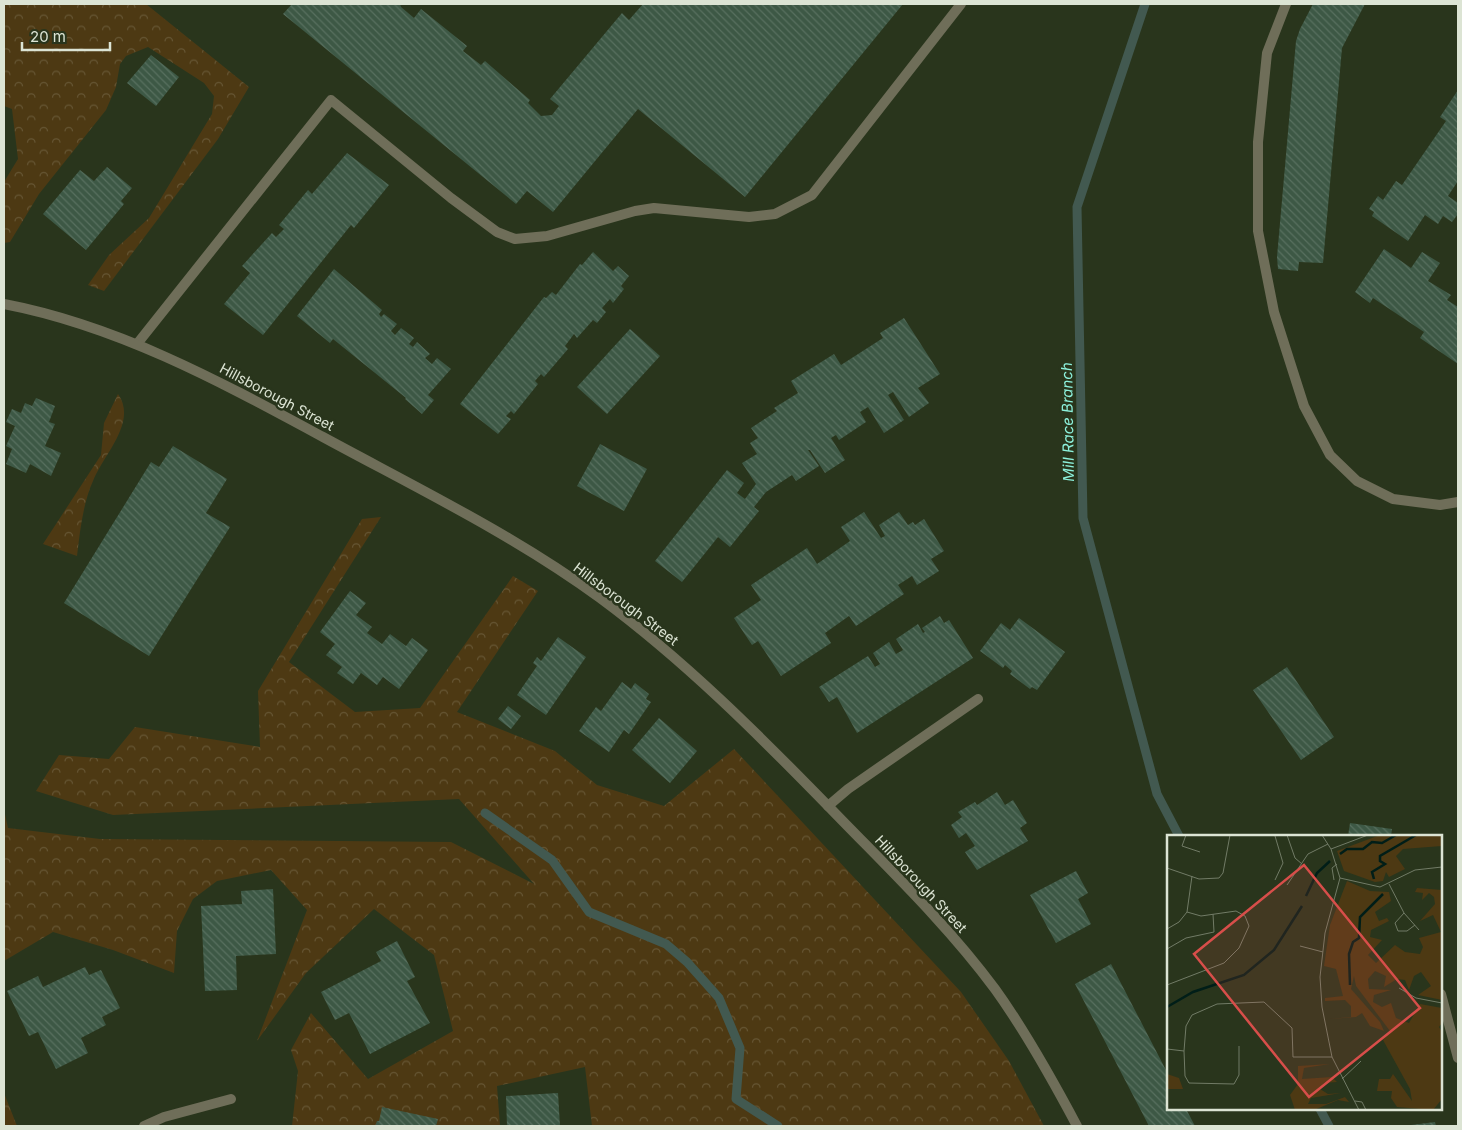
<svg xmlns="http://www.w3.org/2000/svg" width="1462" height="1130" font-family="Inter,sans-serif">
<style>
.forest{fill:url(#forest-crowns)}
.lines{fill:none;stroke-linecap:round;stroke-linejoin:round}
.stream{stroke:#425950;stroke-width:9}
.building{fill:url(#building-back-hatch)}
.service{stroke:#6f6e59;stroke-width:10}
.minor{stroke:#6f6e59;stroke-width:10}
.tertiary{stroke:#6f6e59;stroke-width:10}
.labels{text-anchor:middle;stroke-width:5;stroke-linejoin:round;paint-order:stroke}
.street-label{font-size:14px;fill:#dce4d4;stroke:#29351c}
.water-label{font-size:15px;font-style:italic;fill:#8df2dd;stroke:#29351c}
.inset-river{fill:none;stroke:#001e18;stroke-width:2.5}
.inset-road{fill:none;stroke:#717b66;stroke-width:1}
.view{fill:#d74e4a;fill-opacity:0.15;stroke:#d74e4a;stroke-width:2.5}
.inset-edge{fill:none;stroke:#dce4d4;stroke-width:2.5}
</style>
<defs>
<pattern id="forest-crowns" width="20" height="18" patternUnits="userSpaceOnUse" patternTransform="scale(1.25)"><rect width="20" height="18" fill="#4d3913"/><path d="M2 6a3 3 0 1 1 6 0M12 15a3 3 0 1 1 6 0" fill="none" stroke="#665634"/></pattern>
<pattern id="building-back-hatch" width="6" height="6" patternUnits="userSpaceOnUse" patternTransform="scale(1.25)"><rect width="6" height="6" fill="#3d5845"/><path d="M-1 5l2 2M0 0l6 6M5-1l2 2" fill="none" stroke="#58705f"/></pattern>
</defs>
<rect width="100%" height="100%" fill="#29351c"/>
<path class="forest" d="M4,4H146L249,87L218,139L104,291L88,285L109,255L149,218L212,114L214,96L204,83L148,47L126,56L120,64L116,87L106,110L39,194L10,242L4,243V182L18,159L12,109L4,106Z
M118,394C138,422 103,455 93,481C83,503 80,531 77,556L43,544L101,455L104,423Z
M381,517L289,662L355,712L420,708L513,576L538,591L457,712L555,751L597,785L664,806L734,749L961,992L1009,1061L1044,1126H592L585,1067L497,1086L500,1126H292L298,1071L291,1050L311,1013L368,1079L453,1031L434,955L374,909L306,973L257,1041L307,910L271,870L217,881L193,899L177,931L174,973L113,950L53,932L4,961V810L8,828L100,839L451,842L534,884L459,799L113,815L36,791L59,755L109,759L135,727L260,747L258,691L362,519Z
M4,1093L17,1126H4Z"/>
<g class="lines">
<path class="stream" d="M1145,4L1077,207L1083,518L1157,794L1179,836
M485,813L552,860L589,912L666,944L687,962L719,998L740,1048L736,1099L778,1126
M1320,1109L1329,1126"/>
</g>
<path class="building" d="M292,4H400L401,7L414,18L421,9L467,46L463,51L481,65L485,61L530,100L528,103L541,116L552,115L559,106L550,99L622,13L629,20L643,4H903L745,197L638,109L553,212L527,191L516,204L283,14Z
M1313,4H1365L1342,48L1323,263L1299,262L1298,271L1278,269L1277,257L1296,41L1300,29Z
M151,55L179,77L156,106L127,83Z
M1458,90V181L1448,196L1458,203V214L1452,222L1443,216L1438,224L1425,215L1408,241L1372,216L1374,212L1369,209L1378,196L1383,200L1396,181L1402,185L1446,121L1440,117Z
M347,153L389,185L354,228L351,225L263,335L224,304L250,273L242,266L272,233L276,237L284,229L279,225L308,190L312,194Z
M107,167L132,188L121,201L124,204L86,250L43,214L80,170L94,181Z
M1384,249L1411,268L1422,252L1440,263L1428,281L1451,295L1447,300L1458,307V364L1420,338L1424,332L1373,298L1370,303L1355,292Z
M593,252L613,271L618,266L629,276L621,286L624,289L613,303L610,299L602,308L606,312L597,323L593,320L577,338L574,334L565,346L568,349L544,377L541,374L535,381L538,384L514,414L511,411L506,416L511,419L498,434L460,404L544,297L546,298L552,292L556,295L580,264L582,265Z
M334,269L382,310L379,314L381,317L384,314L397,324L391,331L395,335L401,328L414,338L409,344L413,347L417,342L430,354L425,358L432,364L437,358L451,369L428,395L434,400L422,414L405,399L406,398L333,339L330,343L297,316Z
M904,318L940,374L918,388L929,403L909,417L893,392L888,395L904,420L884,433L868,407L860,412L866,422L839,440L836,435L831,438L845,460L825,473L810,450H808L819,466L796,481L792,475L766,492L754,507L759,511L730,547L718,537L682,582L655,561L727,470L744,483L737,493L745,499L756,484L742,463L757,454L750,443L758,438L751,428L777,411L774,408L798,393L791,381L834,354L841,365L883,338L880,333Z
M630,329L660,356L607,414L577,387Z
M36,398L55,406L49,422L55,424L45,446L61,453L51,476L30,464L26,473L6,464L12,449L6,446L15,426L6,422L12,409L21,413L25,403L32,406Z
M600,444L647,469L624,511L577,486Z
M173,446L227,479L206,513L230,527L149,656L64,603L151,462L159,467Z
M864,512L881,538L885,536L879,525L899,512L908,525L913,522L915,525L924,519L944,551L931,559L939,571L917,585L912,576L898,585L904,594L856,626L849,616L825,633L831,643L781,676L758,641L752,645L734,618L761,600L751,585L807,548L817,564L850,541L841,527Z
M350,591L366,603L356,615L372,627L367,633L382,644L390,634L406,646L412,638L428,650L399,689L383,677L377,685L361,673L353,684L337,673L342,667L326,655L335,644L320,632Z
M940,616L944,623L949,620L973,658L857,733L837,697L829,702L819,687L868,656L875,667L880,664L873,653L889,642L896,654L903,650L896,639L918,624L923,633L925,632L922,628Z
M1019,618L1065,652L1037,690L1032,687L1030,689L1010,674L1012,671L1005,665L1003,668L980,651L1001,623L1010,630Z
M558,637L586,657L546,715L517,695L537,666L533,663L537,657L541,661Z
M1287,667L1334,737L1301,760L1253,690Z
M622,682L631,689L635,683L649,694L646,699L651,702L629,734L624,730L609,752L579,731L596,707L601,711Z
M508,706L521,716L511,729L498,719Z
M659,718L697,751L670,783L632,750Z
M997,792L1005,805L1013,800L1027,823L1020,828L1028,841L977,870L965,852L975,846L966,833L959,838L951,825L962,817L958,812L975,802L977,805Z
M1350,823L1392,829L1391,836H1348Z
M1076,871L1088,893L1078,899L1091,924L1056,943L1030,895Z
M273,889L276,954L236,956L237,990L205,991L201,906L242,904L241,891Z
M397,941L415,977L407,981L430,1023L370,1054L349,1013L335,1020L321,992L381,961L376,952Z
M1111,964L1168,1074V1109H1186L1195,1126H1149L1075,984Z
M85,967L89,975L101,970L120,1008L102,1017L106,1025L81,1038L88,1053L56,1069L38,1032L29,1036L7,991L38,976L43,987Z
M558,1093L560,1126H507L506,1096Z
M382,1107L438,1119L436,1126H375L377,1121H379Z
M1435,1122L1436,1126H1411V1125Z"/>
<g class="lines">
<path class="service" d="M1286,4L1267,53L1258,142V231L1274,312L1304,406L1330,455L1357,481L1393,499L1440,505L1458,502
M137,344L331,100L451,198L497,232L515,239L547,236L635,211L654,208L749,217L775,214L812,195L961,4
M828,806L848,789L978,699
M1441,994L1458,1058"/>
<path class="minor" d="M144,1126L164,1117L231,1099"/>
<path class="tertiary" d="M4,304C119,326 221,382 323,437C417,488 514,535 600,598C684,660 758,734 831,809C887,867 947,924 995,989C1026,1032 1052,1079 1077,1126"/>
</g>
<g class="labels">
<g class="street-label">
<text transform="translate(277 397) rotate(28)" y="5">Hillsborough Street</text>
<text transform="translate(626 604) rotate(37)" y="5">Hillsborough Street</text>
<text transform="translate(921 884) rotate(47)" y="5">Hillsborough Street</text>
</g>
<g class="water-label">
<text transform="translate(1068 422) rotate(-91)" y="5">Mill Race Branch</text>
</g>
</g>
<g transform="translate(1167 835)">
<rect width="275" height="275" fill="#29351c"/>
<path d="M213,0H275V11L236,14L229,21L238,34L222,42L219,37L216,46L208,47L177,36L170,16ZM180,46L203,56L222,57L224,66L208,77L212,86L220,83L222,86L204,95L203,102L215,105L201,120L209,128L228,110L238,117L253,119L256,112L252,103L274,97L266,80L253,86L268,69L267,62L262,58L255,65L256,58L248,57L250,53L275,55V165L251,160L264,151L254,137L247,141L242,155L238,145L230,144L217,152L219,141L208,136L201,144L202,154L224,155L207,160L206,167L215,172L224,168L229,183L242,188L253,169L275,173V188L272,192L275,197V264L266,275L230,272L224,263L225,256H210L212,244H223L226,239L245,266L243,254L216,205L223,196L189,151L187,141L184,154L213,187L217,196L203,191L195,178L189,182L163,184L184,182V171L178,165L158,166V163L176,161L169,134L157,131L163,90ZM163,229L137,233L135,244L165,242L170,247L157,248L153,254L161,259L174,258L144,263L141,269H159L178,262L182,267L171,265L147,275H128L123,260L131,249V231ZM0,239L12,243L16,254H0Z" fill="#4d3913"/>
<path class="inset-river" d="M173,19L180,14H196L205,7L215,8L229,0M207,44L205,37L218,29L213,26V21L249,0M139,61L150,38L163,26M183,150L182,119L186,107L192,103L193,82L216,59M0,172L26,157L77,140L107,115L135,71"/>
<path class="inset-road" d="M19,0L15,11L33,17M120,0L128,23L135,29M155,0L164,14L173,43L158,98L153,142L155,172L165,222L192,275M108,1L116,28L108,45M164,14L201,0M0,33L32,44L52,43L56,38L63,0M173,43L213,52L248,35L275,32M167,45L165,33L170,29M222,49L237,78L252,95M120,50L141,19L161,9M20,77L25,41M237,78L228,88L231,96H240L248,90M0,94L12,87L20,77L34,81L69,76L78,81L82,91L72,113L57,128L0,150M133,111L156,117M0,114L19,103L47,97L46,79M232,153L249,163L275,168M0,214L17,216L18,241L22,248L67,249L72,240V211M17,216L19,191L25,180L50,169L97,167L125,193L126,222H165M175,244L194,226M188,266L195,267L199,275"/>
<path class="view" d="M137,30L253,173L142,262L27,119Z"/>
<rect width="275" height="275" class="inset-edge"/>
</g>
<rect width="1462" height="1130" fill="none" stroke="#dce4d4" stroke-width="10"/>
<path d="M22 42v8h88v-8" fill="none" stroke="#dce4d4" stroke-width="2.5"/>
<text x="30" y="42" font-size="15" fill="#dce4d4" stroke="#29351c" stroke-width="4" paint-order="stroke">20 m</text>
</svg>
